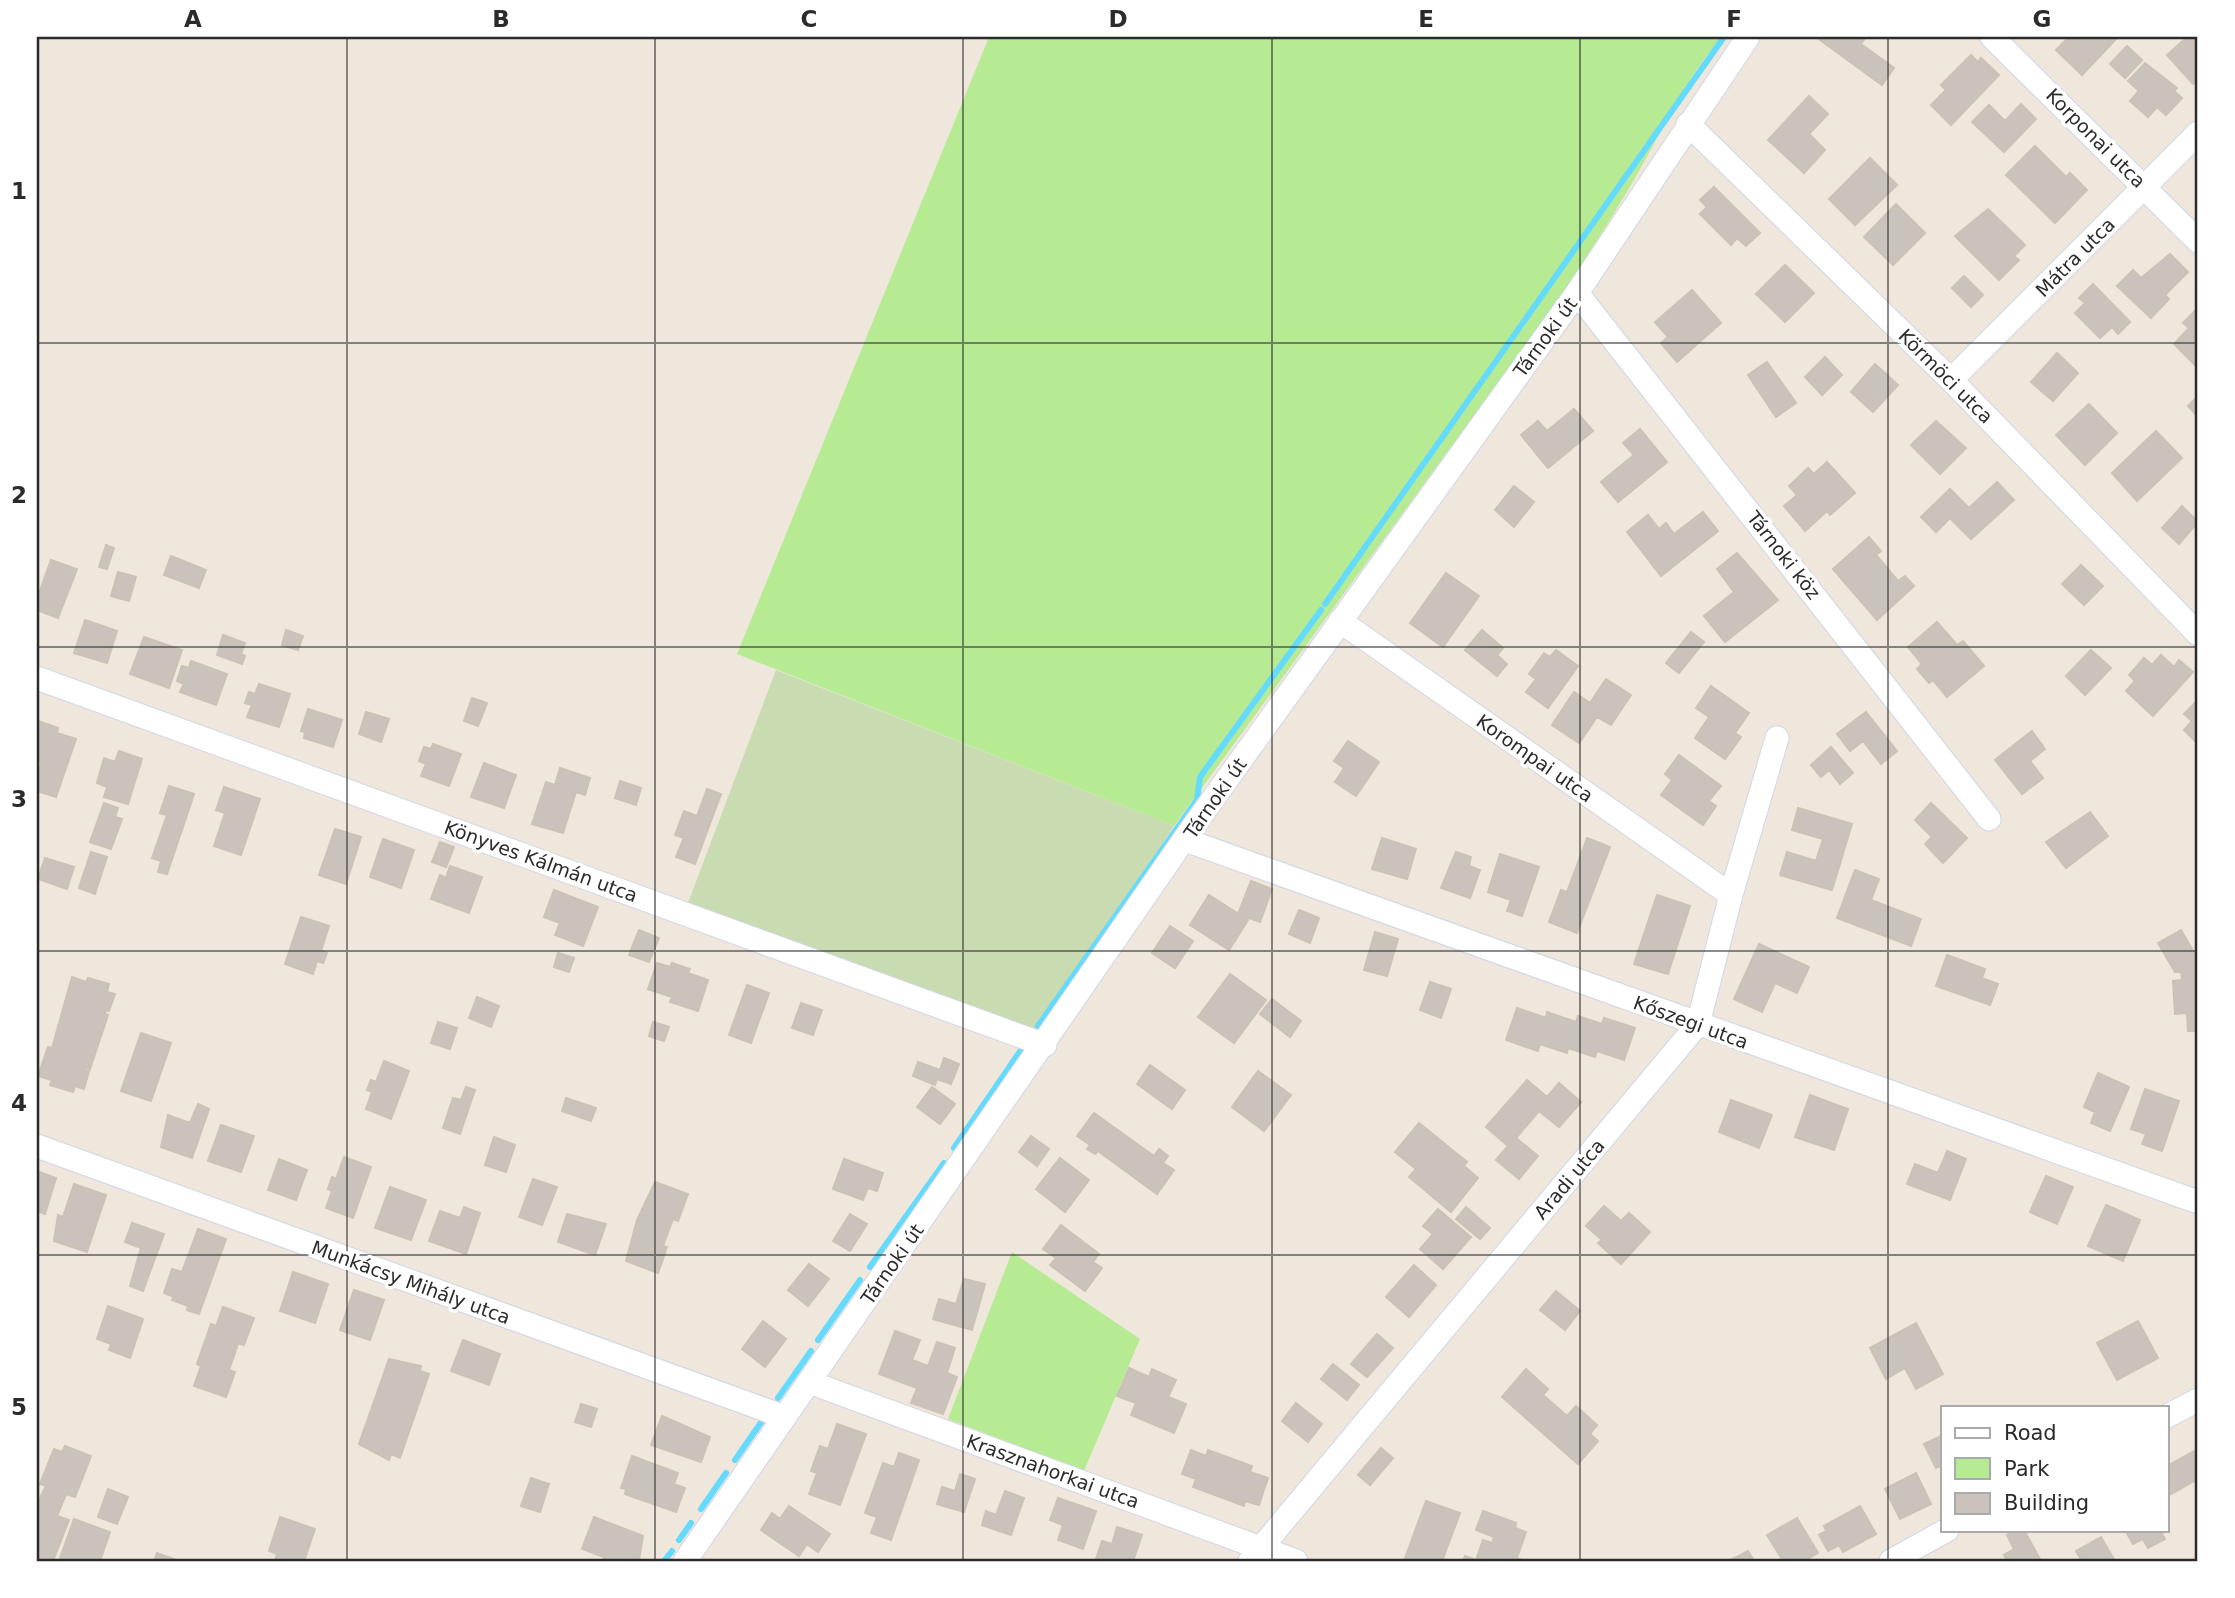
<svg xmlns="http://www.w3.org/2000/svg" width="2235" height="1598" font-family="'DejaVu Sans',sans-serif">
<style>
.green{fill:#b6eb93}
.cemetery{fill:#c8dbb1}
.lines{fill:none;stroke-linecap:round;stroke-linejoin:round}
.stream{stroke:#64dbfc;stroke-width:6}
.building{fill:#cac3bc;stroke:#cbc2b5;stroke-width:2}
.minor-casing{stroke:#d1d6e6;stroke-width:25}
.minor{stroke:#fff;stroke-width:23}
.grid{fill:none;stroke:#2b2b2b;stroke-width:2;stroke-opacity:0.55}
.labels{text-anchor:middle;stroke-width:7;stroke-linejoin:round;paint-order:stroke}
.street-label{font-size:19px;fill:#2b2b2b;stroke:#fff}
.neatline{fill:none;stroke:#2b2b2b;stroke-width:2.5}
.grid-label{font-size:23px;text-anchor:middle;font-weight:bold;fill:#2b2b2b}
</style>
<rect width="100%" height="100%" fill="#efe6dc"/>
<path class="green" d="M989,37H1722C1687,76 1665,125 1639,171C1616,212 1590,251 1565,291L1174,826L737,654Z
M1012,1252L1140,1339L1084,1471L948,1419Z"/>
<path class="cemetery" d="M776,670L1174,826L1037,1034L688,903Z"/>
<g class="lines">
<path class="stream" d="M1325,604L1724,37
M1038,1026L1197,800L1200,777L1321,610
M954,1148L1023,1047
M870,1267L944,1163
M818,1340L860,1280
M778,1398L811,1351
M735,1460L762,1421
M701,1509L726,1473
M679,1540L691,1523
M664,1561L672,1551"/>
</g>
<path class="building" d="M1816,37H1866L1861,44L1894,68L1882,85Z
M2069,37H2118L2082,75L2056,50Z
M2187,37L2198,39V80L2193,84L2167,55Z
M2127,46L2142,60L2125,78L2110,64Z
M1971,55L1978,62L1981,58L1999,75L1951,125L1931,105L1946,90L1941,85Z
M2145,63L2177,88L2174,91L2182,98L2166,115L2157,107L2148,117L2130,101L2139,91L2128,81Z
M1809,96L1828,114L1809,134L1825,150L1804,173L1768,140Z
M2021,104L2036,119L2004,152L1972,122L1989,105L2005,121Z
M2035,146L2066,177L2070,173L2087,190L2055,223L2006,175Z
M1870,158L1897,185L1855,225L1829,199Z
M1714,187L1760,233L1746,246L1737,238L1731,245L1700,214L1707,207L1700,200Z
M1896,204L1925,233L1893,265L1864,237Z
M1988,209L2025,245L2014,256L2019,260L1999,280L1955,236Z
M2170,254L2188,272L2165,295L2169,299L2151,318L2117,286L2133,270L2141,278Z
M1785,265L1814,293L1785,322L1756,294Z
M1964,276L1983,295L1971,307L1952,288Z
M2093,284L2130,322L2118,334L2112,327L2100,338L2075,313L2085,303L2079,298Z
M1692,290L1721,323L1677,362L1661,343L1668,337L1655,322Z
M2198,308V362L2195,365L2174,344L2189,328L2183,323Z
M2057,353L2078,373L2053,401L2031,382Z
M1825,357L1842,375L1822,395L1805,377Z
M1767,362L1796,403L1776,417L1748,375Z
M1875,364L1898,385L1873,412L1851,392Z
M2198,396V417L2188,406Z
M2089,404L2117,433L2085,465L2056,435Z
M1574,409L1593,431L1548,468L1521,435L1538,421L1547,431Z
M1936,421L1966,448L1940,474L1911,445Z
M1640,429L1667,462L1618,502L1601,482L1634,455L1623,443Z
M2156,431L2182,458L2137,501L2112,473Z
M1827,462L1855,493L1830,515L1827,511L1805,531L1784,506L1797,495L1789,486L1808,468L1814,474Z
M1997,482L2014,500L1971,539L1950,518L1936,532L1921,517L1950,489L1969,508Z
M1514,486L1534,502L1514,527L1495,510Z
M2182,506L2198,522L2179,544L2162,528Z
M1703,512L1718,531L1661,576L1627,532L1648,515L1659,529L1666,523L1674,534Z
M1869,537L1881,551L1876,555L1898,581L1905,576L1914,586L1877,620L1833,569Z
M106,545L114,548L107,569L99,567Z
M1737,553L1778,600L1725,642L1704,616L1734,592L1717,569Z
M171,556L206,570L199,588L164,575Z
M51,560L77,569L58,618L37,610V599Z
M2081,565L2103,586L2084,605L2062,584Z
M118,572L136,577L129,601L111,596Z
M1446,573L1479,596L1443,647L1410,623Z
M85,620L117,631L107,663L74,653Z
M1937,622L1957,645L1963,641L1984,666L1947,697L1933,680L1929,683L1917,669L1922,664L1908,647Z
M286,630L303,636L298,650L282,645Z
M1482,630L1503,648L1497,655L1507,664L1497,676L1465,650Z
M1691,632L1704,642L1679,673L1666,663Z
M223,635L245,643L241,654L245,656L242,664L217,655Z
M144,637L182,650L169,688L130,674Z
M1556,650L1578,666L1548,708L1526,692L1536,679L1529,674L1544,653L1550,657Z
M2091,650L2111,668L2085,695L2066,676Z
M2161,655L2174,667L2179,660L2193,672L2153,716L2126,691L2135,681L2129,675L2144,658L2152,665Z
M191,661L227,674L216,705L180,692L184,684L177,681L182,666L189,668Z
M1606,679L1631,695L1611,725L1597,717L1579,743L1552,725L1574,692L1590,703Z
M259,684L290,694L279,727L247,717L252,705L245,703L249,692L255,694Z
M1711,686L1749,713L1735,733L1741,737L1725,759L1695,738L1709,717L1696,708Z
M472,698L487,703L478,726L464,721Z
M2198,700V738L2195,741L2184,730L2192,721L2184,714Z
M308,709L342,720L333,747L304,738L305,732L301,731Z
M366,712L389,719L381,742L359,734Z
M1866,712L1897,751L1881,764L1863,741L1850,751L1837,734Z
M38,721L58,728L57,733L76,739L56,797L37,791V771L42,762L37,761Z
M2032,731L2045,749L2030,761L2043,778L2022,794L1995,760Z
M1348,741L1379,762L1356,796L1335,782L1344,768L1334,761Z
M433,744L461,754L449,786L421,776L426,764L419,761L424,747L431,749Z
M1831,747L1853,773L1840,784L1829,770L1821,777L1811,765Z
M119,751L142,759L128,804L104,797L107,787L97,783L104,758L115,762Z
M1679,755L1721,786L1709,801L1716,806L1703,825L1661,795L1672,780L1665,774Z
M484,763L516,775L504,808L471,797Z
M560,768L590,778L585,795L576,792L563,833L532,824L546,782L555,785Z
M620,781L641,788L636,805L615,798Z
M169,786L194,794L167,874L158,872L161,861L152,858L167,815L160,813Z
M224,787L260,799L241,855L214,846L225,813L216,810Z
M707,789L721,794L695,864L676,857L684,838L675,835L684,811L697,816Z
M104,803L118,808L115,817L122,819L111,849L90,842Z
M1931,803L1967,838L1943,863L1925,844L1932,837L1915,820Z
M1798,808L1852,824L1832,890L1780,875L1787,852L1816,861L1823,839L1792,830Z
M2090,812L2108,836L2066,868L2046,842Z
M335,829L361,837L346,884L319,875Z
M1382,838L1416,849L1407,879L1372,869Z
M1587,838L1610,847L1577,933L1549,922L1561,890L1567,892Z
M383,839L414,850L401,888L370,877Z
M440,842L454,847L446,867L432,862Z
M91,852L107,857L95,894L79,888Z
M1456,852L1471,857L1469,866L1480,870L1470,898L1441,888Z
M1500,854L1539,867L1522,916L1507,911L1511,900L1488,892Z
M45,858L74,867L67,889L38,879Z
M450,866L482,877L469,913L431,899L440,875L446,878Z
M1855,870L1879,879L1871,900L1921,919L1911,946L1837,918Z
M1251,881L1272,889L1260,922L1238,914Z
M554,890L598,907L583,946L555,935L560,923L544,917Z
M1209,895L1248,920L1229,950L1190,925Z
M1657,895L1690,906L1668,974L1634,964Z
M1299,910L1319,918L1310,943L1289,934Z
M301,917L329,926L321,951L327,953L323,963L317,961L313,974L285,964Z
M1170,926L1193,941L1175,968L1152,953Z
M639,930L659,938L649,962L629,955Z
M2181,930L2198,959V1031H2188L2187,1013L2175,1014L2173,981L2182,980L2181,972H2175L2158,943Z
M1375,932L1398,939L1387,976L1364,970Z
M1759,944L1809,967L1797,993L1775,983L1762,1012L1734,999Z
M558,953L574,958L569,972L554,967Z
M1947,955L1985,969L1982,978L1998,984L1990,1005L1936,986Z
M657,963L670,967L672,963L690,969L688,973L708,980L698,1011L670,1002L672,997L648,989Z
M1230,974L1266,1000L1234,1043L1198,1017Z
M72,977L86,982L88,978L109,984L107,992L115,994L109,1011L106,1010L105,1014L108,1015L90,1069L85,1067V1070L89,1071L84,1089L75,1086L73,1092L50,1085L52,1080L38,1076L48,1047L52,1048Z
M1430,982L1451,989L1441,1018L1420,1010Z
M747,985L769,993L751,1043L729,1035Z
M477,997L499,1006L491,1027L469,1018Z
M1272,999L1301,1021L1290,1037L1260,1014Z
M801,1003L822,1010L813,1035L792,1028Z
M1517,1008L1546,1018L1547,1012L1576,1022L1578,1016L1602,1024L1604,1018L1635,1028L1624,1060L1597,1051L1595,1057L1568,1048L1567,1053L1540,1044L1538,1051L1506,1040Z
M438,1022L457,1028L450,1049L431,1043Z
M653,1022L669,1027L664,1041L649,1036Z
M141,1033L171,1043L151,1101L121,1091Z
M944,1058L959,1064L951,1084L937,1079L935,1085L913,1076L918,1062L940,1070Z
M384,1061L409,1071L391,1119L366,1109L372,1092L367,1090L371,1080L376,1082Z
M1150,1065L1185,1090L1172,1109L1137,1084Z
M1258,1071L1291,1095L1264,1131L1232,1107Z
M2098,1073L2129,1087L2110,1131L2091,1123L2095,1112L2084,1107Z
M1527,1080L1547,1097L1559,1083L1581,1102L1559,1127L1539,1111L1516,1138L1538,1156L1519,1179L1496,1160L1508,1146L1486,1127Z
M466,1087L475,1090L460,1134L443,1128L453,1098L461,1100Z
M932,1087L955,1104L940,1124L917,1107Z
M2145,1089L2179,1101L2162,1151L2142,1144L2146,1134L2131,1129Z
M1810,1095L1848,1109L1834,1150L1795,1137Z
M566,1098L596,1108L591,1121L562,1111Z
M1731,1100L1772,1115L1759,1148L1719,1132Z
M198,1104L209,1109L192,1158L161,1147L168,1115L190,1123Z
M1094,1113L1154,1156L1159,1149L1168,1156L1163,1163L1174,1170L1157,1194L1098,1151L1095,1154L1087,1149L1090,1145L1077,1136Z
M1419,1123L1467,1162L1464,1166L1478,1178L1451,1212L1409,1177L1416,1169L1395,1152Z
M221,1125L254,1136L241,1172L208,1161Z
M1031,1136L1049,1149L1037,1166L1019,1152Z
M494,1137L515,1145L506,1172L485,1165Z
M1947,1151L1966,1159L1950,1200L1907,1184L1915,1164L1938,1173Z
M344,1157L371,1167L353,1218L326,1208L332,1191L328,1189L332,1177L336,1179Z
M1060,1158L1089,1180L1065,1212L1036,1189Z
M279,1159L307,1170L296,1200L268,1190Z
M844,1159L883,1173L877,1191L868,1188L863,1200L833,1189Z
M37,1171L56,1178L45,1214L37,1211Z
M2046,1176L2073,1187L2057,1224L2030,1212Z
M533,1179L557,1187L542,1225L519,1217Z
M655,1182L688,1194L678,1221L673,1219L663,1246L667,1247L658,1273L626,1261L637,1220Z
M74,1184L106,1195L87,1252L54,1241L58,1215L63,1217Z
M390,1187L426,1200L411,1240L375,1228Z
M2106,1205L2140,1220L2123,1261L2088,1246Z
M1604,1206L1621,1221L1629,1213L1650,1232L1621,1264L1598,1243L1602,1240L1586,1226Z
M464,1207L480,1213L466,1254L429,1241L440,1211L460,1218Z
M1466,1207L1490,1228L1480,1239L1456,1219Z
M1438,1209L1471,1237L1443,1269L1420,1249L1433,1234L1423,1226Z
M567,1214L606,1224L595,1255L558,1242Z
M850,1214L867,1224L850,1251L833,1241Z
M132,1223L164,1234L143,1291L130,1286L141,1248L125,1242Z
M1061,1225L1099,1254L1093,1262L1102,1268L1085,1291L1050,1265L1056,1258L1043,1249Z
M198,1229L226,1239L199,1314L187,1310L188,1306L172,1300L174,1297L164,1293L172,1269L182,1272Z
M809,1264L829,1279L808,1306L788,1290Z
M1414,1265L1436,1285L1409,1317L1386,1297Z
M293,1272L328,1284L315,1323L280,1311Z
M964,1279L985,1284L972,1330L933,1319L939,1299L956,1304Z
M354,1290L384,1300L370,1340L340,1330Z
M1556,1291L1580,1311L1565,1330L1540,1310Z
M108,1306L143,1319L130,1358L109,1350L111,1344L97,1339Z
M223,1307L254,1318L244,1345L238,1343L234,1356L229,1370L235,1372L226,1397L194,1386L201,1366L197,1364L211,1324L216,1326Z
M763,1321L786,1339L765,1367L742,1349Z
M2138,1321L2158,1358L2117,1380L2097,1343Z
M1916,1323L1943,1374L1916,1389L1905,1368L1886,1379L1870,1348Z
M895,1331L920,1340L912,1360L928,1366L937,1342L955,1348L947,1373L957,1377L943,1414L911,1403L917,1388L879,1374Z
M1377,1334L1393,1348L1367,1377L1351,1364Z
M463,1340L500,1354L489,1385L451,1371Z
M389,1359L421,1366L420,1371L429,1374L400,1458L391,1454L389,1460L359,1444Z
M1333,1364L1359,1385L1347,1400L1321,1379Z
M1129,1368L1149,1377L1152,1369L1176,1380L1168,1397L1186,1404L1174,1433L1131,1415L1136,1403L1117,1396Z
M1526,1369L1548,1389L1543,1395L1567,1416L1576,1406L1597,1425L1590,1434L1598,1441L1578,1464L1502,1397Z
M1296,1403L1322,1424L1308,1442L1282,1421Z
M581,1404L597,1409L591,1427L575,1422Z
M662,1416L710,1437L701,1462L651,1445Z
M837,1424L866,1434L840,1505L809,1494L817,1473L811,1471L820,1446L828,1449Z
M1943,1435V1465L1936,1468L1924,1444Z
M65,1446L91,1456L75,1497L66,1494L57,1516L69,1520L53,1561H37V1504L46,1486L40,1484L54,1449L62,1452Z
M1381,1448L1393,1458L1370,1485L1358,1475Z
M2198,1449V1479L2171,1494L2167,1485V1466Z
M1191,1450L1206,1456L1208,1450L1252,1466L1250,1472L1268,1478L1259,1505L1245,1501L1244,1506L1193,1487L1196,1479L1182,1474Z
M899,1453L919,1460L891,1540L871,1533L877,1517L865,1513L883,1463L894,1467Z
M632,1456L678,1473L674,1484L685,1488L676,1512L625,1494L626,1489L621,1488Z
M1916,1473L1931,1504L1900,1519L1885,1489Z
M960,1474L975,1479L964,1512L937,1504L942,1487L955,1491Z
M531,1478L549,1484L540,1512L521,1506Z
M108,1489L128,1497L117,1524L98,1517Z
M1005,1491L1024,1498L1011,1535L982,1525L986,1511L996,1515Z
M1058,1498L1096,1511L1083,1549L1058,1540L1063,1525L1050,1520Z
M1426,1501L1460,1513L1442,1561H1404Z
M789,1506L830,1534L818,1552L807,1544L799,1556L761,1530L772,1513L780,1519Z
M1860,1506L1876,1534L1843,1552L1839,1545L1828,1551L1819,1535L1826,1531L1824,1526Z
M1483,1511L1516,1523L1515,1528L1526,1532L1517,1558L1524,1561H1463L1465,1556L1476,1560L1483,1540L1492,1543L1494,1537L1476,1530Z
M280,1517L315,1529L304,1561H275L277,1554L269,1551Z
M594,1517L643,1536L639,1560L603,1561L604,1557L582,1549Z
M1797,1518L1818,1553L1804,1561H1783L1767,1535Z
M74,1519L110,1532L100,1561H59Z
M1117,1527L1142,1535L1133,1561L1096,1559L1102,1541L1112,1544Z
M2016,1530H2024L2041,1561H2007L2004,1555L2014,1549L2007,1535Z
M2125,1530H2160L2165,1539L2148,1548L2143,1539L2133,1544Z
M2101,1537L2115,1561H2082L2076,1551Z
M1748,1551L1754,1561H1729Z
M157,1553L176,1560L175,1561H154Z"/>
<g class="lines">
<defs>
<path id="minor" d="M1992,37L2198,241
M1688,124L1951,380L2198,634
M1577,293L1989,819
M1951,380L2198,133
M1340,621L1731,895
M37,678L1045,1045
M1185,840L2198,1202
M37,1146L785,1417
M809,1382L1296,1561
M2167,1416L2198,1400
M685,1561L1192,828L1577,293L1748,37
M1250,1561L1698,1024L1731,895L1777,738
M1891,1561L1947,1530"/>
</defs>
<use href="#minor" class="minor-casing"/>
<use href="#minor" class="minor"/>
</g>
<path class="grid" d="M347,37V1561M655,37V1561M963,37V1561M1272,37V1561M1580,37V1561M1888,37V1561M37,343H2198M37,647H2198M37,951H2198M37,1255H2198"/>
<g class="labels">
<g class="street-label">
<text transform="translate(2096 138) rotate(45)" y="7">Korponai utca</text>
<text transform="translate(2075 257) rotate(-45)" y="7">Mátra utca</text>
<text transform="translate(1545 337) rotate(-54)" y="7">Tárnoki út</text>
<text transform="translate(1946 376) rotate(45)" y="7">Körmöci utca</text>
<text transform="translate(1784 555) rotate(52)" y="7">Tárnoki köz</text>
<text transform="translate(1535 758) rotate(35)" y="7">Korompai utca</text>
<text transform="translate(1215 798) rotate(-55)" y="7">Tárnoki út</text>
<text transform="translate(541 861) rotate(20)" y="7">Könyves Kálmán utca</text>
<text transform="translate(1691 1022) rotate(20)" y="7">Kőszegi utca</text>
<text transform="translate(1569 1179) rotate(-50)" y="7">Aradi utca</text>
<text transform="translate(892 1264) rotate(-55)" y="7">Tárnoki út</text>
<text transform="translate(411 1282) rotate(20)" y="7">Munkácsy Mihály utca</text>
<text transform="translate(1053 1471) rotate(20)" y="7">Krasznahorkai utca</text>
</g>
</g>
<rect width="2235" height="1598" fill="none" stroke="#ffffff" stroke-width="77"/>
<rect x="1941" y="1406" width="228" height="126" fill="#ffffff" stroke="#aaaaaa" stroke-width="2"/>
<rect x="1955" y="1428" width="35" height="10" fill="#ffffff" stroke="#aaaaaa" stroke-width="2"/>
<text x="2004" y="1440" font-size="21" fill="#2b2b2b">Road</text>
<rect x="1955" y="1458" width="35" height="21" fill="#b6eb93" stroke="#aaaaaa" stroke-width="2"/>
<text x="2004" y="1476" font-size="21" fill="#2b2b2b">Park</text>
<rect x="1955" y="1493" width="35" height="21" fill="#cac3bc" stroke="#aaaaaa" stroke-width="2"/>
<text x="2004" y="1510" font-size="21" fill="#2b2b2b">Building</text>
<rect x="38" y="38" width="2158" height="1522" class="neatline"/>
<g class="grid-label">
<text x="193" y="27">A</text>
<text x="501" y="27">B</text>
<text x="809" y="27">C</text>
<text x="1118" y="27">D</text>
<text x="1426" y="27">E</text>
<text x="1734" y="27">F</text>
<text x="2042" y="27">G</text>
<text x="19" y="199">1</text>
<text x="19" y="503">2</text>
<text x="19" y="807">3</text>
<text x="19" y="1111">4</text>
<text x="19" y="1415">5</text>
</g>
</svg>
